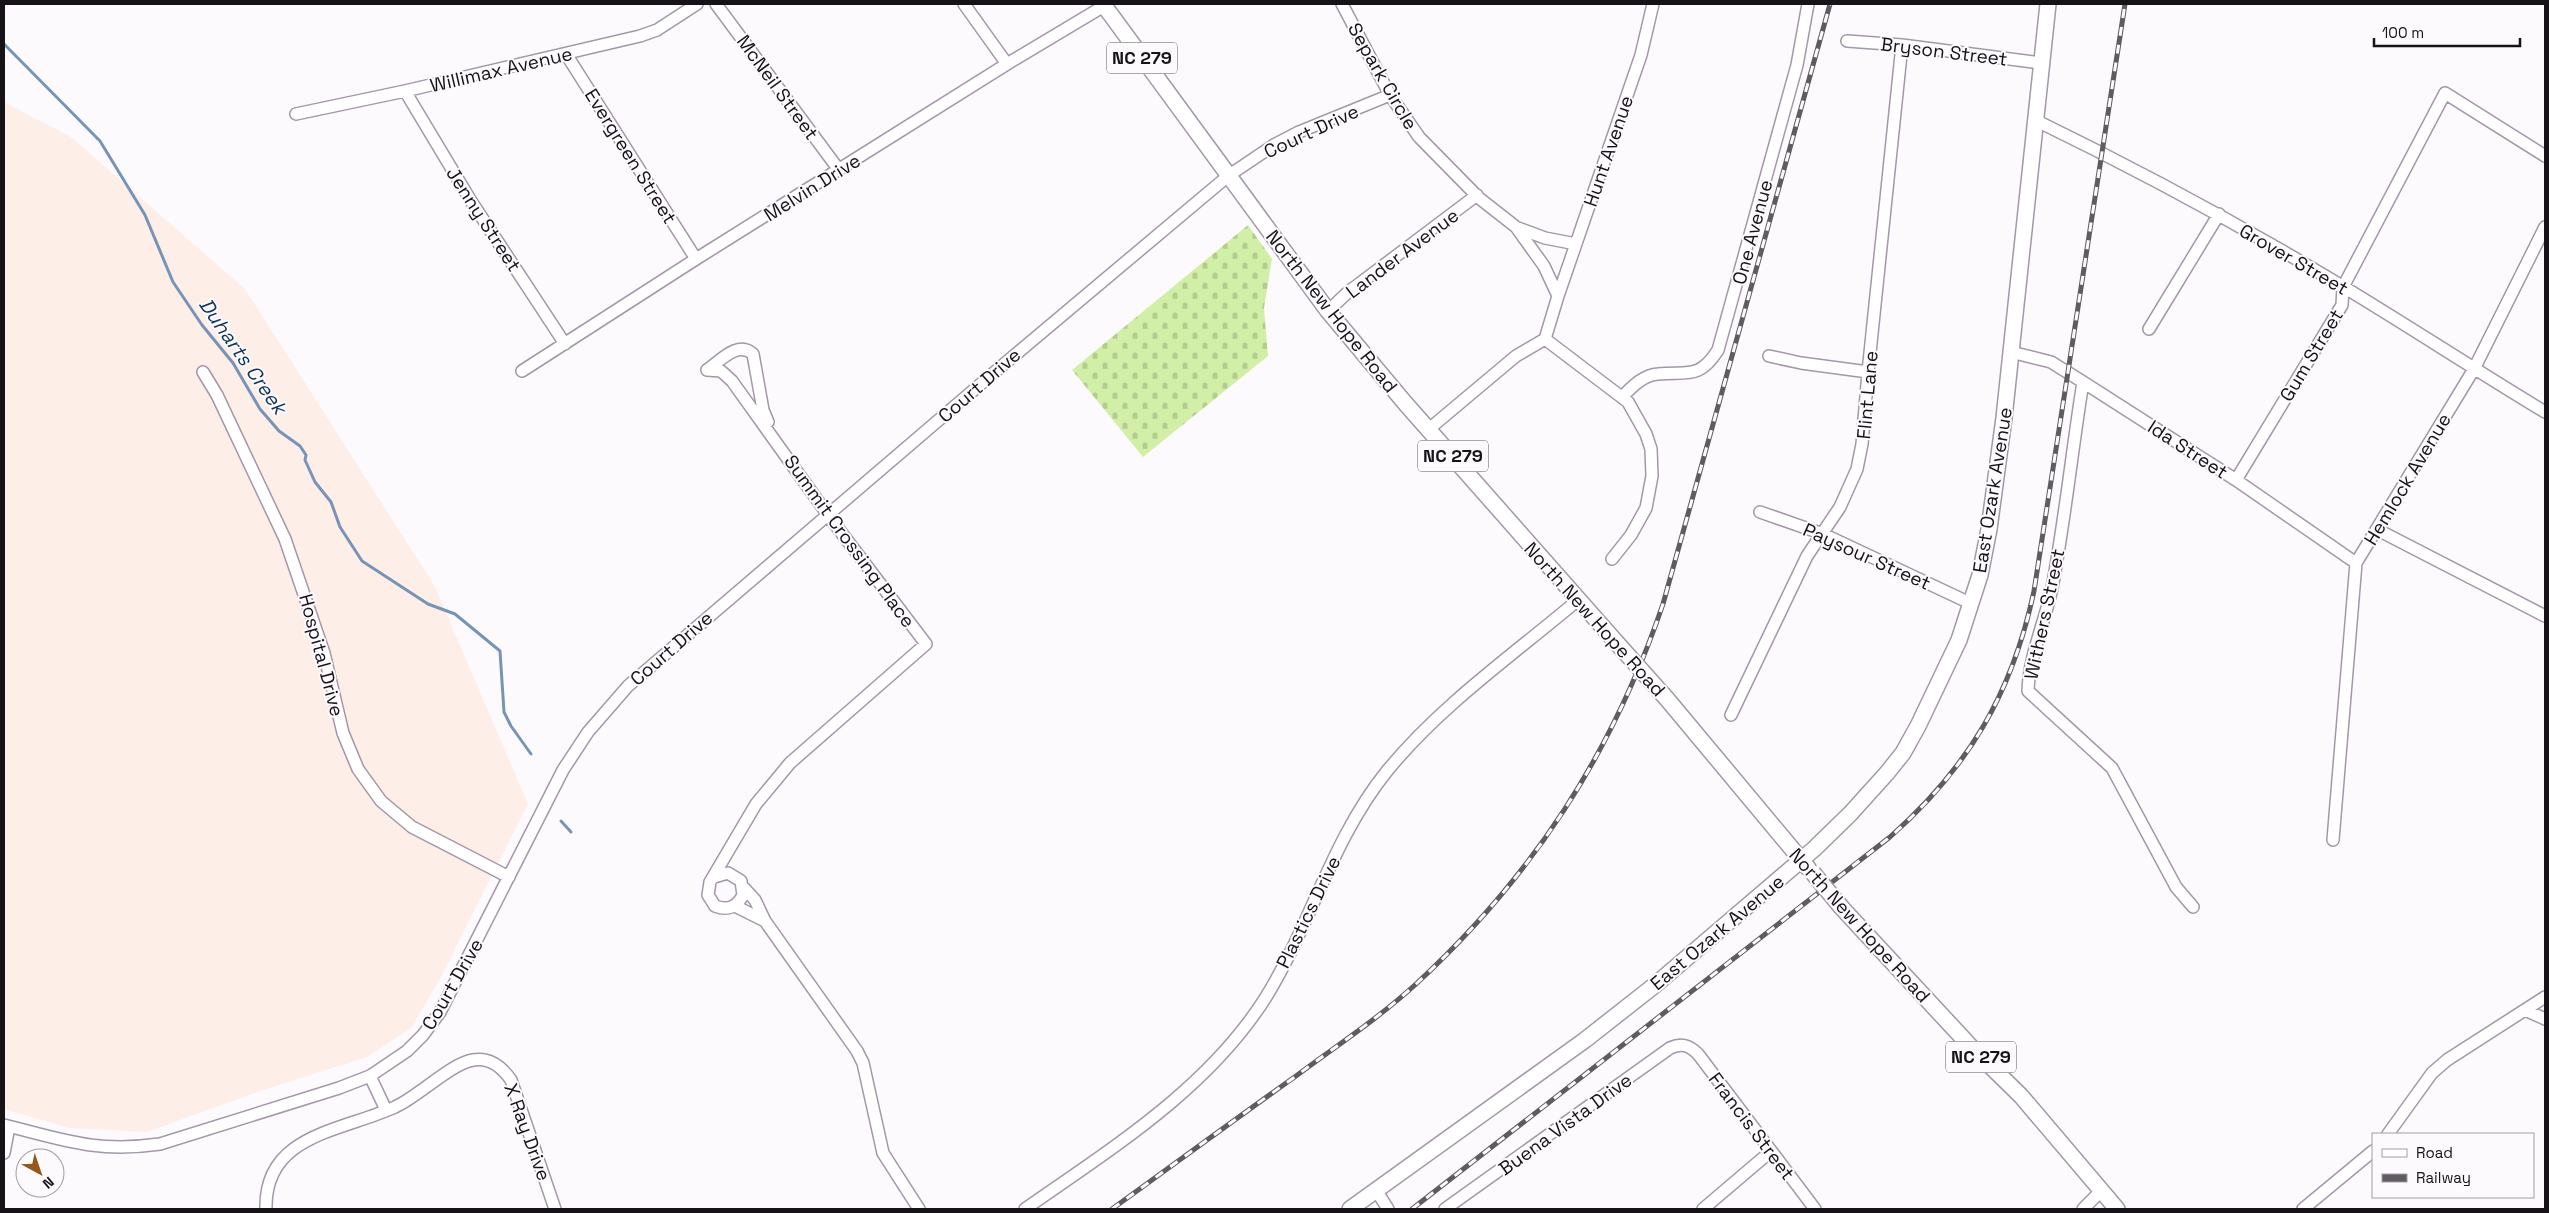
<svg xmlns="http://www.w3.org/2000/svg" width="2549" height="1213" font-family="'Space Grotesk',sans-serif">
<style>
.medical{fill:#fdeee8}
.cemetery{fill:url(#cemetery-stones)}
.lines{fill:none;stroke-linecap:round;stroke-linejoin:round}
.stream{stroke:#7794b8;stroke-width:3}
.minor-casing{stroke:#a397a8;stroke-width:14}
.major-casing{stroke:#a397a8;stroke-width:18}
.minor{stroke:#fff;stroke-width:11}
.major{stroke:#fff;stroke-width:15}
.rail-casing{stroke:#5f5b60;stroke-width:5}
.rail{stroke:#fdfafe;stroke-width:3;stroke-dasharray:9;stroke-linecap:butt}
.major-bridge-casing{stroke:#a397a8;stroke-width:18;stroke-linecap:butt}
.major-bridge{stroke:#fff;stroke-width:15}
.labels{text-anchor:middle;stroke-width:4;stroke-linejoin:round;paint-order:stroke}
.shield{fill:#fdfafe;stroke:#5b585d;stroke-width:1}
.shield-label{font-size:18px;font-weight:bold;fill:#161218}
.street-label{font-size:19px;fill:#161218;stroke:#fdfafe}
.water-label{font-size:20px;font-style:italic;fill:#10355c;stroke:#fdfafe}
</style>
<defs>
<pattern id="cemetery-stones" width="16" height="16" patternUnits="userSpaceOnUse" patternTransform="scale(1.25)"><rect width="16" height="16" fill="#d2efa7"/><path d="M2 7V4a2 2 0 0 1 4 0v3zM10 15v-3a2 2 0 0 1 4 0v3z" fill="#b4cc8f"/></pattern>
</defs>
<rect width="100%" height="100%" fill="#fdfafe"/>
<path class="medical" d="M4,102L71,137L245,289L434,585L528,804L439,981L411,1028L367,1057L260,1091L147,1132L70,1128L4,1109Z"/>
<path class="cemetery" d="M1248,225L1272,259L1264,308L1268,356L1143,457L1072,370Z"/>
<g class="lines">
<path class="stream" d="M4,44L100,141L145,215L173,282L202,325L233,363L260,409L279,431L300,446L306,455L305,460L315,482L331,502L340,527L362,561L428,604L455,614L500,651L504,712L511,726L531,754
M561,821L571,832"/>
<defs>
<path id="minor" d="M716,4L839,170
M964,4L1007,64
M1342,4L1390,95L1419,137L1479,198L1516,227L1544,266L1558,296L1545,339
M1847,41L1902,45L2041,63
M566,54L696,259
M405,91L471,201L565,344
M296,114L405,91L640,36L657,30L697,4
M2035,120C2140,171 2242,226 2342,286C2410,327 2477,371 2545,412
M1518,228L1545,238L1576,244
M1558,296L1641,55L1653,4
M1328,311L1347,293L1477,195
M2149,329L2219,214
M1545,339L1628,402L1646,434L1651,449L1652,476L1646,508L1631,535L1612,559
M2011,352L2051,362L2083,382L2236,480L2356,563
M1769,356L1801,363L1868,372
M707,370L721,371L732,381L828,515L926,644L790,763L756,804L710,882L708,895L715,906C728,911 737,907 743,895L741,881L728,873L714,877
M707,370C720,361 738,340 753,354L763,410L768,422
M522,371L696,259L1007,64L1104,6
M203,372L217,395L285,539L324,653L343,733L358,769L381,801L412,827L509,877
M2083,382C2072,450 2065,520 2052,588C2045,622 2029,656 2028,691L2112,768L2176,887L2193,907
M1622,397C1632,387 1643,375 1658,374C1687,371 1699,380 1718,350L1797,65L1808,4
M1429,429L1516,356L1545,339
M2236,480L2342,305L2343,287L2445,93L2545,156
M1760,512L1823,534L1972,604
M2378,530L2545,616
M1731,715L1807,556L1840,507L1857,469L1862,444L1868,372L1902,45
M2333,840L2356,563L2474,369L2545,227
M744,888L755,900L765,921L857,1051L863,1063L883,1153L919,1209
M735,906L765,921
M2525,1010L2545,1019
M370,1076L386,1110
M4,1125C64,1140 96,1153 160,1144L339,1088L370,1076L407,1051L423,1035L440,1012L563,770L588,732L628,686L1003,365L1228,176L1274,145L1299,132L1390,95
M2388,1134L2432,1073L2447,1060L2545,997
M4,1153L9,1127
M1376,1190L1388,1209
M266,1209C264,1134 343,1131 395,1107C418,1097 450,1064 473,1060C490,1057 502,1067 511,1080L555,1209
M1025,1209C1112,1148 1208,1089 1266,997C1311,924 1332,839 1387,771C1441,705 1513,655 1578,600
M1445,1209L1670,1048C1682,1043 1689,1045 1698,1054L1815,1209
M1703,1209L1770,1152
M2083,1209L2101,1191
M2303,1209L2373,1151"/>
<path id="major" d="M1103,4L1328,311L1405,403L1616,642
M1667,699L1808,868
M1842,908L1972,1048L2021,1096L2117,1209
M1350,1209L1585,1040L1655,985L1814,849L1850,814L1887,773L1903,753L1918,726L1959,640L1980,575L1989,529L2004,418L2048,4"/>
</defs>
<use href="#minor" class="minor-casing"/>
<use href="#major" class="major-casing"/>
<use href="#minor" class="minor"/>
<use href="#major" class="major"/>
<defs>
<path id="rail" d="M1112,1209C1173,1165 1234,1120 1296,1076C1336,1046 1379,1018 1416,984C1533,876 1612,754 1663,604L1830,4
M1412,1209L1890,837C1968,768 2012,694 2034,591L2125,4"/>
</defs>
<use href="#rail" class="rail-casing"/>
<use href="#rail" class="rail"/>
<defs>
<path id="major-bridge" d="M1616,642L1667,699
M1813,873L1842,908"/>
</defs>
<use href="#major-bridge" class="major-bridge-casing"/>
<use href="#major-bridge" class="major-bridge"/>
</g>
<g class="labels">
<g class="shield">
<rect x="1107" y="42.5" width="70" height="31" rx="4"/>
<rect x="1418" y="440.5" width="70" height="31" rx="4"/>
<rect x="1946" y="1041.5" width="70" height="31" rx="4"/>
</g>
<g class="shield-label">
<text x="1142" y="64">NC 279</text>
<text x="1453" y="462">NC 279</text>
<text x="1981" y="1063">NC 279</text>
</g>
<g class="street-label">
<text transform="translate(1944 51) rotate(7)" y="7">Bryson Street</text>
<text transform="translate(501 69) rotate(-13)" y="7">Willimax Avenue</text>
<text transform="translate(1383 76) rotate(60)" y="7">Separk Circle</text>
<text transform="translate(778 87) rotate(54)" y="7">McNeil Street</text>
<text transform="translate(1311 131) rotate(-25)" y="7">Court Drive</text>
<text transform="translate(1608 151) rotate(-71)" y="7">Hunt Avenue</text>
<text transform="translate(631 156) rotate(58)" y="7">Evergreen Street</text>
<text transform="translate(812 187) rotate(-32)" y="7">Melvin Drive</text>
<text transform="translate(484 219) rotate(57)" y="7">Jenny Street</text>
<text transform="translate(1752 232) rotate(-75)" y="7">One Avenue</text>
<text transform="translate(1402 253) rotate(-37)" y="7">Lander Avenue</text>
<text transform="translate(2294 259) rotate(30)" y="7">Grover Street</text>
<text transform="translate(1332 311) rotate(52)" y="7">North New Hope Road</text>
<text transform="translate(2311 355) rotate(-59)" y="7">Gum Street</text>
<text transform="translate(979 385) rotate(-41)" y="7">Court Drive</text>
<text transform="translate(1867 395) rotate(-85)" y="7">Flint Lane</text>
<text transform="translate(2188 449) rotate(33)" y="7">Ida Street</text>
<text transform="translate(2407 479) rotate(-59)" y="7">Hemlock Avenue</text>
<text transform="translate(1992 490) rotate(-81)" y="7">East Ozark Avenue</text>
<text transform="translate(850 541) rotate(54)" y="7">Summit Crossing Place</text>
<text transform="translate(1867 556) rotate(24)" y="7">Paysour Street</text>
<text transform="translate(2044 614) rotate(-78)" y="7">Withers Street</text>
<text transform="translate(1595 619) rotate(48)" y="7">North New Hope Road</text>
<text transform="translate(671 648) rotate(-41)" y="7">Court Drive</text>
<text transform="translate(322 655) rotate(75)" y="7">Hospital Drive</text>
<text transform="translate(1308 912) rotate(-64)" y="7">Plastics Drive</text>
<text transform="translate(1860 925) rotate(48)" y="7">North New Hope Road</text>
<text transform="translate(1717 932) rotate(-40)" y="7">East Ozark Avenue</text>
<text transform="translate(452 984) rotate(-60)" y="7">Court Drive</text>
<text transform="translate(1565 1124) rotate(-36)" y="7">Buena Vista Drive</text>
<text transform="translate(1752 1126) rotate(53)" y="7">Francis Street</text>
<text transform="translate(528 1132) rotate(70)" y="7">X Ray Drive</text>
</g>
<g class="water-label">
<text transform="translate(243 356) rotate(55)" y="7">Duharts Creek</text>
</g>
</g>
<rect width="2549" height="1213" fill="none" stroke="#161218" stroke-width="10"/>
<rect x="2372" y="1133" width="162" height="65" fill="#fdfafe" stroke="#a19da2"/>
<rect x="2382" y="1149" width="25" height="8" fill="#ffffff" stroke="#a19da2"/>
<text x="2416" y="1158" font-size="15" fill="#161218">Road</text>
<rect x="2382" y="1174" width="25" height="8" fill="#5f5b60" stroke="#a19da2"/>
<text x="2416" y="1183" font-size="15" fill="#161218">Railway</text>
<g transform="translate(40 1173) rotate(140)"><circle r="24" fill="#fdfafe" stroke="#a19da2"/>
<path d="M0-4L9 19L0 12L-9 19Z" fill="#95571b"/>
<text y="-8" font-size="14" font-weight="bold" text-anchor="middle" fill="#161218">N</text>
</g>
<path d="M2374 38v8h146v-8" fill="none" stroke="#161218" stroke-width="2.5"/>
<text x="2382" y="38" font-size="15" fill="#161218" stroke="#fdfafe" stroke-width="4" paint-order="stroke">100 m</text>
</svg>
